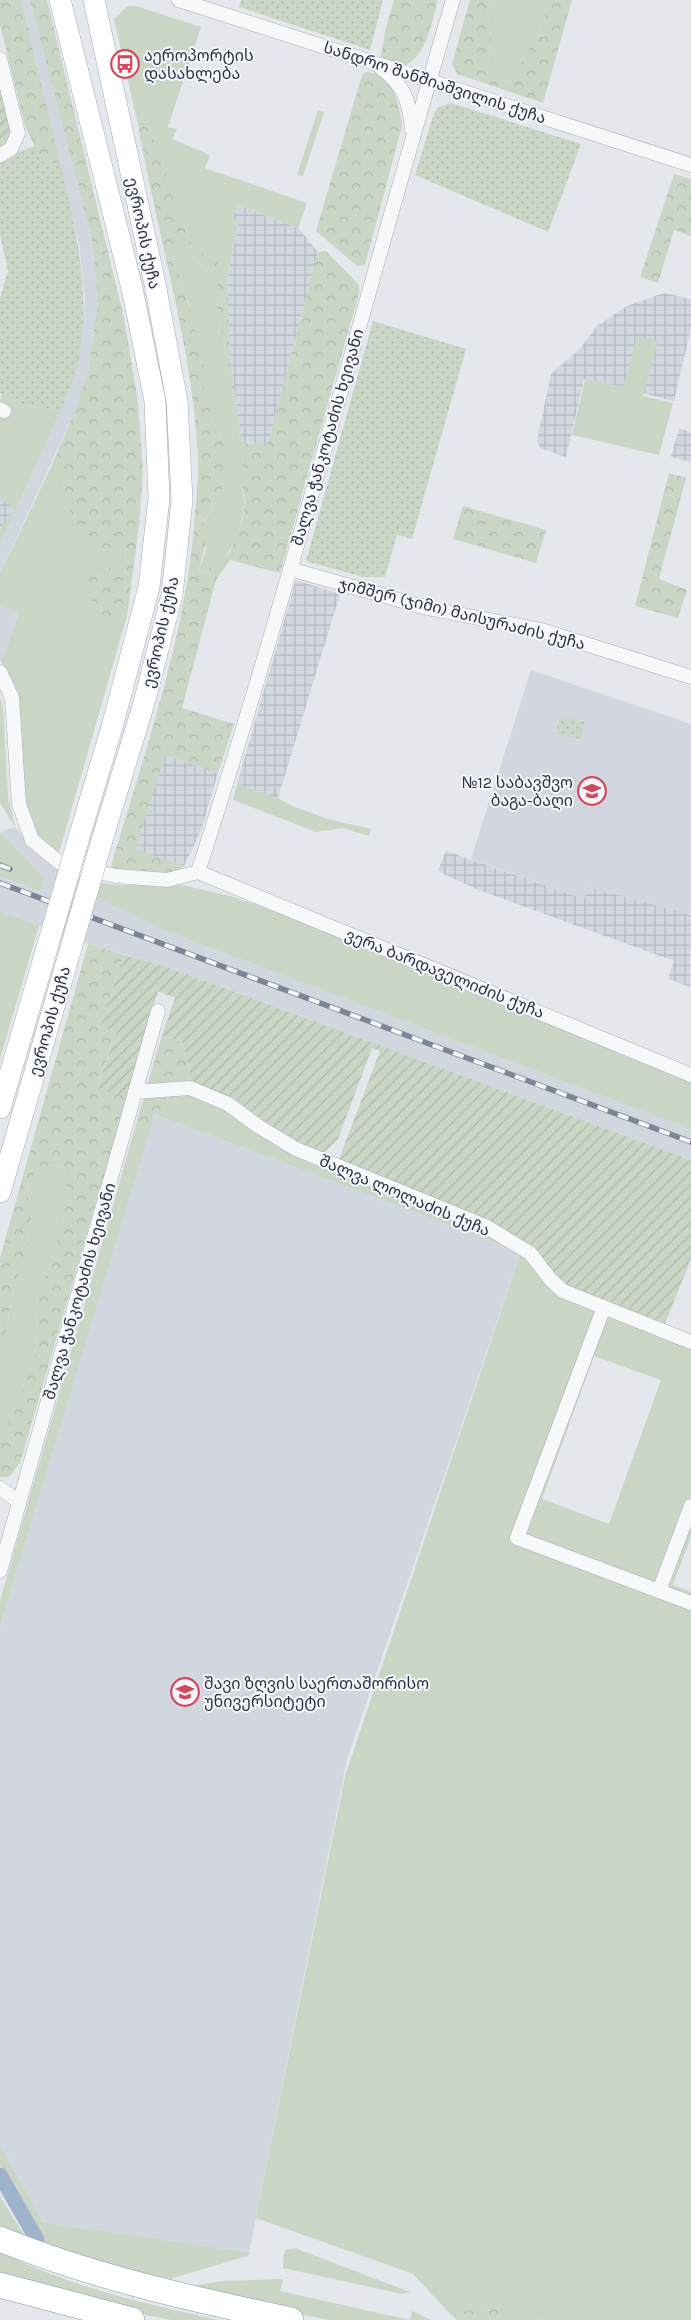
<svg xmlns="http://www.w3.org/2000/svg" width="691" height="2320" font-family="Karla,'Noto Sans Georgian',sans-serif">
<style>
.built{fill:#d2d6de}
.industrial{fill:url(#industrial-grid)}
.grass{fill:#c9d6c5;fill-rule:evenodd}
.forest{fill:url(#forest-crowns);fill-rule:evenodd}
.park{fill:url(#park-dots)}
.garden{fill:url(#garden-furrows)}
.lines{fill:none;stroke-linecap:round;stroke-linejoin:round}
.canal{stroke:#9fb4cc;stroke-width:15}
.street-casing{stroke:#a9aeb7;stroke-width:15}
.primary-casing{stroke:#a3abb8;stroke-width:22}
.highway-casing{stroke:#8b94a3;stroke-width:26}
.street{stroke:#f7f8fa;stroke-width:14}
.primary{stroke:#fff;stroke-width:21}
.highway{stroke:#fff;stroke-width:25}
.rail-casing{stroke:#7d8696;stroke-width:5.5}
.rail{stroke:#f4f6f9;stroke-width:4;stroke-dasharray:11;stroke-linecap:butt}
.primary-bridge-casing{stroke:#a3abb8;stroke-width:22;stroke-linecap:butt}
.primary-bridge{stroke:#fff;stroke-width:21}
.labels{text-anchor:middle;stroke-width:4;stroke-linejoin:round;paint-order:stroke}
.poi-label{font-size:16px;fill:#2b3445;stroke:#f4f6f9;text-anchor:start}
.street-label{font-size:16px;fill:#2b3445;stroke:#f4f6f9}
</style>
<defs>
<pattern id="industrial-grid" width="8" height="8" patternUnits="userSpaceOnUse" patternTransform="scale(1.25)"><rect width="8" height="8" fill="#d2d6de"/><path d="M0 4h8M4 0v8" fill="none" stroke="#b4b8c0"/></pattern>
<pattern id="forest-crowns" width="20" height="18" patternUnits="userSpaceOnUse" patternTransform="scale(1.25)"><rect width="20" height="18" fill="#c9d6c5"/><path d="M2 6a3 3 0 1 1 6 0M12 15a3 3 0 1 1 6 0" fill="none" stroke="#adb8ab"/></pattern>
<pattern id="park-dots" width="8" height="8" patternUnits="userSpaceOnUse" patternTransform="scale(1.25)"><rect width="8" height="8" fill="#c9d6c5"/><path d="M2 2h.1M6 6h.1" fill="none" stroke="#adb8ab" stroke-width="1.8" stroke-linecap="round"/></pattern>
<pattern id="garden-furrows" width="10" height="10" patternUnits="userSpaceOnUse" patternTransform="scale(1.25)"><rect width="10" height="10" fill="#c9d6c5"/><path d="M-1 1l2-2M0 10L10 0M9 11l2-2" fill="none" stroke="#adb8ab"/></pattern>
</defs>
<rect width="100%" height="100%" fill="#e4e7ec"/>
<path class="built" d="M21,0H30L92,240L98,300L89,368L72,418L0,573V544L61,410L80,353L85,299L79,245Z
M0,605L19,612L1,662L0,661Z
M531,670L691,724V906L689,915L589,887L584,899L471,859Z
M15,827L46,860L172,933L691,1129V1160L164,966L88,944L0,911V876L40,892L45,880L0,832Z
M154,1114L521,1252L347,1759L249,2253L43,2222L0,2145V1626Z"/>
<path class="industrial" d="M238,205L298,228L318,252L268,443L242,444L230,356L227,278L239,222L233,219Z
M664,293L691,299V329L674,401L584,379L566,457L540,448L537,440L551,374L580,349L597,326L627,306Z
M679,428L691,432V462L671,457Z
M0,497L16,509L0,530Z
M296,580L340,594L278,798L237,784Z
M165,755L218,773L201,831L184,866L134,849Z
M446,851L584,899L589,887L691,915L690,987L668,979L674,961L476,889L444,874L438,870Z"/>
<path class="grass" d="M492,0H551L539,32L510,83L499,78L488,66L491,37L487,11Z
M128,6H136L201,27L168,127L177,129L172,139L210,155L205,168L307,203L298,228L238,205L233,219L239,221L227,278L218,260L208,257L193,247L174,201L152,131L145,126L138,125L114,19Z
M318,110L324,112L303,176L297,175Z
M174,239L186,243L193,258L218,283L217,314L228,360L243,462C241,472 240,480 242,489C242,495 245,499 244,505C243,528 226,573 198,573L206,550L202,524C210,514 228,482 227,469C226,460 221,456 225,446L213,421L204,393V347L189,317L191,311L173,255Z
M637,336L658,341L643,396L673,403L659,455L572,435L585,379L623,387Z
M2,394L25,406L61,410L0,544V530L15,509L0,497V400Z
M52,465L63,480L67,503L120,549L126,567L102,569L115,622L127,616L58,856C10,820 26,763 20,712C19,706 20,699 18,693C15,682 7,672 1,662L19,613L0,605V573Z
M0,697L3,708L8,797L15,827L0,803Z
M237,784L278,798L292,806L328,819L371,829L369,836L342,828L316,832L233,800Z
M0,832L45,879L41,892L0,876Z
M72,877L115,885H182L234,897L334,932L691,1082V1129L172,933L101,900Z
M0,911L39,926L0,1059Z
M173,1091L196,1095L480,1230L525,1253L601,1309L514,1540L691,1606V2320H545L484,2306L451,2315L413,2274L256,2218L345,1776L521,1252L154,1114H164Z
M137,1121L151,1126L0,1626V1601Z
M55,1165L64,1168L67,1184L63,1224L38,1295L34,1362L3,1432L0,1434V1364L5,1349L10,1302L26,1256L31,1221L27,1185L40,1166Z
M605,1313L691,1347V1495L657,1584L523,1535ZM594,1356L661,1380L609,1524L542,1499Z
M691,1515V1537L673,1585L691,1592V1597L664,1588Z
M0,2145L43,2222L250,2253L248,2256L166,2280L48,2247L0,2165Z
M0,2196L28,2242L0,2230Z
M295,2248L410,2292L402,2294L283,2268V2258L285,2250Z
M0,2251C68,2287 144,2303 218,2320H171L127,2311L0,2277Z
M283,2279L280,2291L410,2320L412,2311L431,2320H328L178,2288L222,2281Z"/>
<path class="forest" d="M0,0H21L60,162L49,165L41,160L25,126L0,25Z
M30,0H47L124,318L138,401L143,472L139,526L127,616L115,622L104,620L91,598L85,579L102,569L125,567L120,549L106,554L76,528L67,503L63,480L52,465L72,418L89,368L98,300L92,240Z
M394,0H438C431,23 428,53 406,65L380,60L385,32Z
M470,0H492L487,11L491,37L488,66L499,78L510,83L539,32L551,0H572L543,103L457,74L452,64Z
M366,72C394,73 399,104 402,126L365,265L357,266L316,231L362,75Z
M138,125L145,126L152,131L174,201L193,247L208,257L218,260L227,278L230,356L242,444L268,443L318,252L326,251L359,285V293L280,573L230,560L216,580L182,708L234,724L218,773L165,755L135,849L184,866L169,875L110,870C144,753 187,635 195,513C197,495 199,475 198,456C192,344 157,235 138,125ZM175,240L186,244L193,258L218,283L217,314L228,360L243,462L240,476L245,501L243,519L229,554L203,573H198L210,528L202,523C210,514 228,482 227,469C226,460 222,456 225,446L213,421L204,393V347L189,317L191,311L173,255Z
M674,174L691,179V236L674,230L658,283L640,277Z
M669,473L686,478L659,579L687,590L678,618L635,606Z
M463,506L546,530L536,563L453,539Z
M88,944L124,955L100,1026L116,1033L97,1087L127,1097L20,1463L9,1477H0V1434L3,1432L34,1362L38,1295L63,1224L67,1184L64,1168L55,1165L40,1166L27,1185L31,1221L26,1256L10,1302L5,1349L0,1364V1258Z
M162,1035L183,1043L190,1071L188,1083L147,1086Z
M173,1091L175,1105L164,1114H154L151,1126L137,1121L145,1094Z
M484,2306L541,2319L545,2320H457L451,2315Z"/>
<path class="park" d="M241,0H383L370,50L239,7Z
M451,103L581,144L548,232L415,175L434,113L439,107Z
M35,146L41,160L49,165L60,162C75,225 90,286 80,352C78,371 68,391 61,410L25,406L0,393V299L8,271L0,235V163L13,154Z
M373,321L466,349L412,539L397,535L385,577H363L306,561Z
M560,717L584,722L581,739L556,734Z"/>
<path class="garden" d="M0,81L14,136L0,149Z
M124,955L164,966L691,1160V1259L664,1326L565,1288L536,1252L338,1162L380,1051L372,1048L338,1139L326,1151L320,1153L298,1145L188,1083L190,1071L183,1043L162,1035L175,998L158,991L127,1097L97,1088L116,1033L100,1026Z"/>
<g class="lines">
<path class="canal" d="M0,2175L37,2240"/>
<defs>
<path id="street" d="M179,0L691,165
M0,59L18,133L11,149L0,155
M380,67C404,86 409,99 412,129
M0,409L4,411
M290,569L427,608L541,630L691,677
M0,672L12,698L19,804L32,840L60,863L116,876L167,880L198,872
M198,872C291,584 367,290 453,0
M198,872L691,1075
M135,1092L190,1088L228,1104L258,1126L296,1149L485,1226L530,1253L551,1280L563,1291L691,1342
M604,1307L517,1538L691,1603
M0,1488L19,1502
M0,1571L158,1011
M659,1591L691,1506"/>
<path id="primary" d="M60,0L132,288L155,401L159,498L149,587L112,727L80,834
M94,0L155,284L177,401L182,500L172,595L144,703L102,840
M0,1108L44,958
M0,1192L66,965"/>
<path id="highway" d="M0,2239C93,2277 192,2299 291,2320
M0,2285L132,2320"/>
</defs>
<use href="#street" class="street-casing"/>
<use href="#primary" class="primary-casing"/>
<use href="#highway" class="highway-casing"/>
<use href="#street" class="street"/>
<use href="#primary" class="primary"/>
<use href="#highway" class="highway"/>
<defs>
<path id="rail" d="M0,865L10,869
M0,883L691,1142"/>
</defs>
<use href="#rail" class="rail-casing"/>
<use href="#rail" class="rail"/>
<defs>
<path id="primary-bridge" d="M44,958L80,834
M66,965L102,840"/>
</defs>
<use href="#primary-bridge" class="primary-bridge-casing"/>
<use href="#primary-bridge" class="primary-bridge"/>
</g>
<defs>
<symbol id="bus-ring" viewBox="-11 -11 22 22"><circle r="9.5" fill="#f4f6f9" stroke="#d1495b" stroke-width="1.5"/><path d="M-5-6H5V4H4V6H2V4H-2V6H-4V4H-5ZM-3.5-4V0h7V-4ZM-3.5 1.2v1.5H-2V1.2ZM2 1.2v1.5H3.5V1.2Z" fill="#d1495b"/></symbol>
<symbol id="school-ring" viewBox="-11 -11 22 22"><circle r="9.5" fill="#f4f6f9" stroke="#d1495b" stroke-width="1.5"/><path d="M0-5L7-2L0 1L-7-2ZM-4 1L0 2.5L4 1V4Q0 6-4 4Z" fill="#d1495b"/></symbol>
<symbol id="university-ring" viewBox="-11 -11 22 22"><circle r="9.5" fill="#f4f6f9" stroke="#d1495b" stroke-width="1.5"/><path d="M0-5L7-2L0 1L-7-2ZM-4 1L0 2.5L4 1V4Q0 6-4 4Z" fill="#d1495b"/></symbol>
</defs>
<g fill-rule="evenodd">
<use href="#bus-ring" x="109" y="48" width="32" height="32"/>
<use href="#school-ring" x="576" y="775" width="32" height="32"/>
<use href="#university-ring" x="169" y="1676" width="32" height="32"/>
</g>
<g class="labels">
<g class="poi-label">
<text x="144" y="61">აეროპორტის<tspan x="144" dy="18">დასახლება</tspan></text>
<text x="573" y="788" text-anchor="end">№12 საბავშვო<tspan x="573" dy="18">ბაგა-ბაღი</tspan></text>
<text x="204" y="1689">შავი ზღვის საერთაშორისო<tspan x="204" dy="18">უნივერსიტეტი</tspan></text>
</g>
<g class="street-label">
<text transform="translate(435 82) rotate(18)" y="6">სანდრო შანშიაშვილის ქუჩა</text>
<text transform="translate(144 233) rotate(78)" y="6">ევროპის ქუჩა</text>
<text transform="translate(327 437) rotate(-74)" y="6">შალვა ჭანკოტაძის ხეივანი</text>
<text transform="translate(462 613) rotate(14)" y="6">ჯიმშერ (ჯიმი) მაისურაძის ქუჩა</text>
<text transform="translate(160 632) rotate(-77)" y="6">ევროპის ქუჩა</text>
<text transform="translate(445 973) rotate(22)" y="6">ვერა ბარდაველიძის ქუჩა</text>
<text transform="translate(49 1021) rotate(-74)" y="6">ევროპის ქუჩა</text>
<text transform="translate(405 1195) rotate(23)" y="6">შალვა ლოლაძის ქუჩა</text>
<text transform="translate(79 1291) rotate(-74)" y="6">შალვა ჭანკოტაძის ხეივანი</text>
</g>
</g>
</svg>
